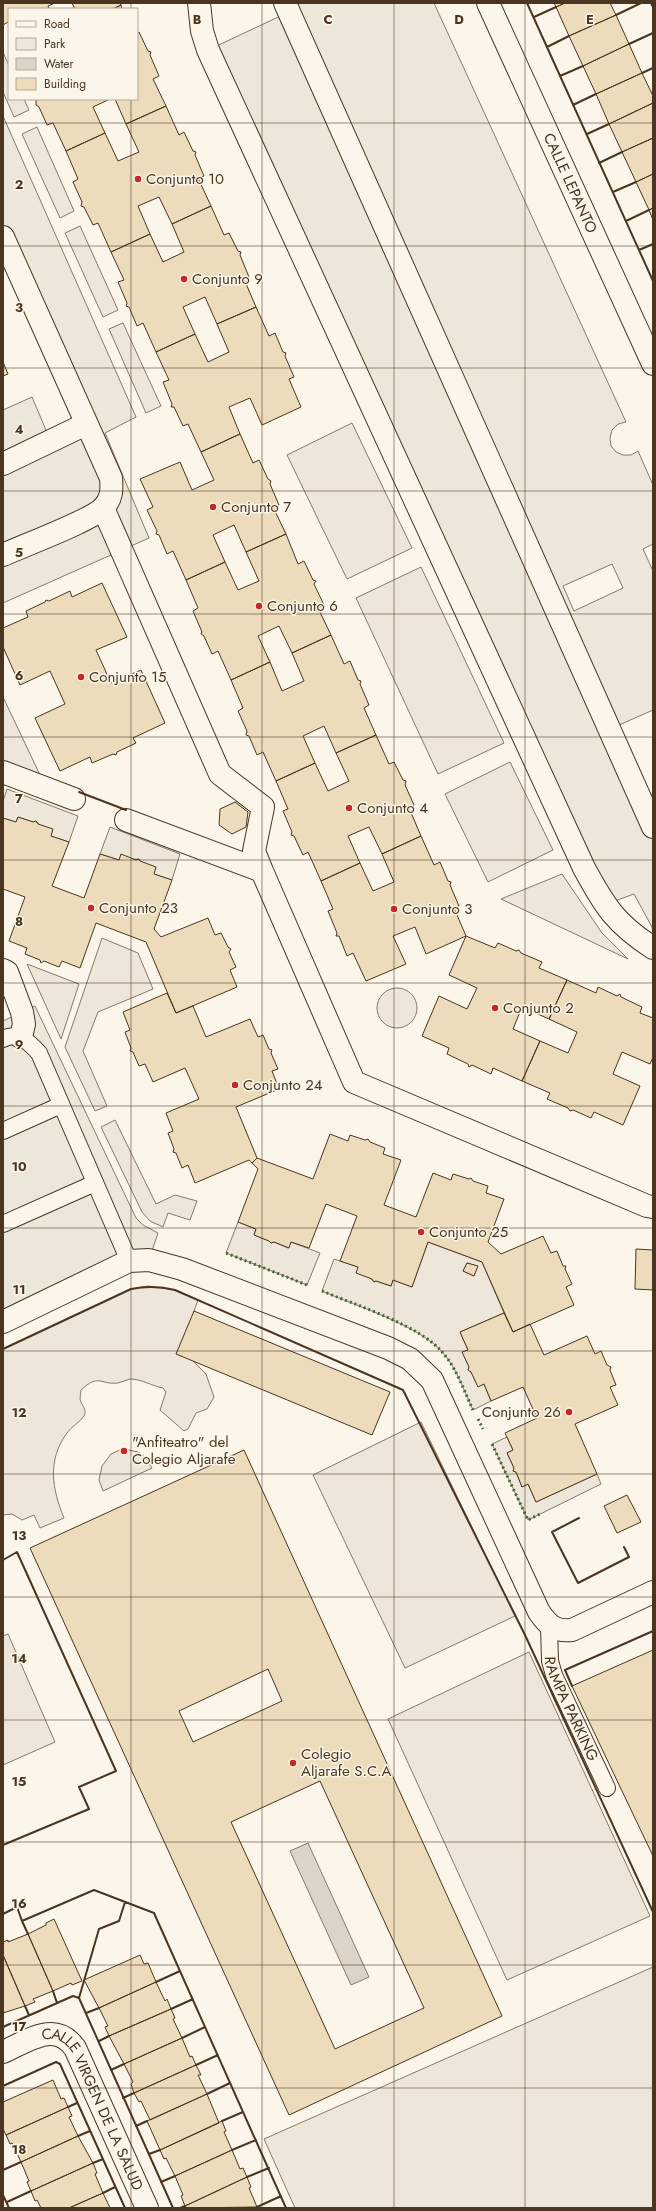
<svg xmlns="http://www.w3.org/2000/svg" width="656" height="2211" font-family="Jost,sans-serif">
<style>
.green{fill:#ede6d9;stroke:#887966;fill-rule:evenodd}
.parking{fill:#ede7d9;stroke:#887966;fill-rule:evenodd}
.water{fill:#dcd4c6;stroke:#887966}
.building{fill:#ecdcbc;stroke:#4a3520;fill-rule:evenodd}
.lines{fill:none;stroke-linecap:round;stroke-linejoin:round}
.service-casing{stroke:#4a3520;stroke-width:18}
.pedestrian-casing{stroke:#4a3520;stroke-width:24}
.minor-casing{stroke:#4a3520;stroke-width:24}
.service{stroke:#fbf6e9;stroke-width:16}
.pedestrian{stroke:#fbf6e9;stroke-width:22}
.minor{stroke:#fbf6e9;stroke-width:22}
.hedge{stroke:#436837;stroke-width:3;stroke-dasharray:2 3;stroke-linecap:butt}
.wall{stroke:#4a3520;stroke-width:2}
.grid{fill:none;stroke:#4a3520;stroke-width:1;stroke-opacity:0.55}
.poi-dot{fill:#c62828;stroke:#fbf6e9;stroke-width:1.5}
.labels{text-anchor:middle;stroke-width:3;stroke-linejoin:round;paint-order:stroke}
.poi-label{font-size:15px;fill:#4a3520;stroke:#fbf6e9;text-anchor:start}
.street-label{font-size:15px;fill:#4a3520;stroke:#fbf6e9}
.grid-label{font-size:13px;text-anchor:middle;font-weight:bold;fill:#4a3520;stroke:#fbf6e9;stroke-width:3;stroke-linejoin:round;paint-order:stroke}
</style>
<rect width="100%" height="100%" fill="#fbf6e9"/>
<path class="green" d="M3,52L9,66V99H24L29,110L14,117L3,92Z
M37,127L74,211L60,218L22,134Z
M80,226L118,310L103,317L65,233Z
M123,323L161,406L146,413L109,329Z
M352,423L412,548L347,579L287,455Z
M421,567L504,743L438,774L356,598Z
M3,697L41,777L3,763Z
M510,762L553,850L488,882L445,794Z
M7,789L78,816L69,842L51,836L36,821L33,822L18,817L16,822L3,818V801Z
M110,827L180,854L172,880L154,874L139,859L119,860L100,854Z
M562,874L602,933L628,959L501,899Z
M102,938L138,953L153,989L98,1012L83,1051L107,1106L95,1111L65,1047Z
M27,964L79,984L61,1039Z
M377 1008a20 20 0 1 1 40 0a20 20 0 1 1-40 0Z
M115,1120L156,1204L175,1195L197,1201L190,1220L168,1213L163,1227L150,1221L142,1212L101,1127Z
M238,1222L256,1229L254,1235L269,1241L271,1243L274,1242L288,1248L291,1242L320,1253L307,1285L226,1253Z
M428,1242L482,1262L504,1313L460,1332L468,1350L463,1353L469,1367L468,1370L471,1372L478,1386L484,1384L491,1401L473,1410C464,1391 457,1369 443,1353C421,1326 356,1306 322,1291L334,1259L358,1267L374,1282L376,1281L391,1286L393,1280L412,1287ZM467,1263L477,1266L474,1276L463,1271Z
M148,1286L175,1290L198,1300L194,1311L192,1360L206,1374L214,1397L207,1409L196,1413L188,1429L184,1431L160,1410L166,1392L163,1388C152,1386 141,1379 130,1379C126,1380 122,1382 118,1383C100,1385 99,1373 81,1390C81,1393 80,1396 80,1399C81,1405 88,1410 84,1416C80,1422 71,1427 67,1433C47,1460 52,1489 64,1518L40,1528L34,1515L22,1520L12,1514L3,1515V1349L131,1289Z
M421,1422L515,1616L405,1668L313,1475Z
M507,1437L513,1450L507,1453L514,1468L513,1471L516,1472L522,1487L528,1484L536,1502L597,1474L601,1484L528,1520L492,1444Z
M8,1634L55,1742L3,1765V1636Z
M529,1652L650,1916L507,1980L388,1719Z
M653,1967V2208H295L264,2139Z"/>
<path class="parking" d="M285,3H434L626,422L618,424L612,430L610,438L611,446L616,452L623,455H631L638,451L653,485V544L643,549L653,571V710L610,729L653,827V929L634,894L604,905L208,50L289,12ZM612,564L623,588L574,611L563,586Z
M3,116L136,417L105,433L149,538L3,603V410L32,397L51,442L69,427L73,417L3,237Z
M35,1006L136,1218L143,1225L158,1233L149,1260L3,1322V1021Z
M120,1450H129L138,1452L146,1458L152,1468L103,1491L99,1480L102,1466L111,1454Z"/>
<path class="water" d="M308,1843L369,1977L351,1985L290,1851Z"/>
<path class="building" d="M3,3H55L48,6L49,9H9V25L8,22L3,25Z
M72,3H120L121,5L113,9H75Z
M554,3H565L556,7Z
M565,3H610L616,15L569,36L556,7Z
M121,5L122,9H113Z
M616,15L629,44L583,66L569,36Z
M139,32L148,51L151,52L150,55L159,76L153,79L166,106L126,124L115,99H137V33Z
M629,44L642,73L596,94L583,66Z
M642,73L653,96V103L609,124L596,94Z
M36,99H110L93,107L105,133L66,151L53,123L47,125L39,107L36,105Z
M653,103V138L622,152L609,124Z
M166,106L179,135L184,132L193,151L196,152L195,155L204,176L198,178L211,206L172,224L159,197L138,206L150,234L111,252L98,223L93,225L84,207L81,206L82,202L73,182L78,179L66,151L105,133L118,161L139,152L126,124Z
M653,138V174L636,182L622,152Z
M653,174V208L649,210L636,182Z
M211,206L224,235L229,233L238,251L241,252L240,255L249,277L244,279L256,307L217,324L205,297L183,307L195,334L156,352L143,323L137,326L129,307L126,306L127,303L118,282L124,280L111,252L150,234L163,262L184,252L172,224Z
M653,208V220L649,210Z
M256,307L269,336L275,333L283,352L286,353L285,356L294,377L289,379L301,407L262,425L250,398L229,407L240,434L201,452L188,424L183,426L174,407H171L172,404L163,382L169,380L156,352L195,334L208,362L229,352L217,324Z
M3,362L8,374L3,376Z
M240,434L253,463L259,460L268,479L271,481L270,484L279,505L273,507L286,534L246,552L234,525L213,535L225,562L186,580L173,551L167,554L159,535L156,534L157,531L147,510L153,507L140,479L180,462L192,490L214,480L201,452Z
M286,534L298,564L304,561L313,580L316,581L314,584L324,605L318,608L331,635L292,653L279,626L258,636L270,662L231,680L218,651L212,654L204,636L201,634L202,632L193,611L198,608L186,580L225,562L238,590L259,581L246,552Z
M102,583L127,637L96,650L111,683L141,670L165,723L133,738L136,743L117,752L116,755L113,754L92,763L90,757L60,771L35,718L65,704L50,671L20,685L3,647V628L28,617L26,611L45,602L46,600L49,601L70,591L72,597Z
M331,635L344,664L350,661L358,680L361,681L360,684L369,705L364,708L376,735L336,753L324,726L303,736L315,763L276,781L263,752L257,755L249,736L246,735L247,731L238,711L243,708L231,680L270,662L282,691L304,681L292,653Z
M376,735L389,764L394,762L403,780L406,781L405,785L414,805L409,808L421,836L382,854L369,827L348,836L360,863L321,881L308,852L303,855L294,836L291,835L292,832L283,811L288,809L276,781L315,763L328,791L349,781L336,753Z
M235,802L248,812L246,827L232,834L219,825L220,809Z
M18,817L33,822L36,821L38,824L53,829L51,836L69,842L52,886L84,898L100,854L119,860L121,854L136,860L139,859L140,861L156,867L154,874L172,880L154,929L161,937L208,918L215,935L221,933L228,947L231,949L229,952L236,967L230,970L237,987L176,1013L146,942L96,923L80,968L62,961L59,967L44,961L41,963L40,960L25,954L27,948L9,941L25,897L3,889V818L16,822Z
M421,836L434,865L440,862L448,881L451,882L450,885L459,906L454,908L466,936L426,954L415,927L393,936L406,964L366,981L353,953L347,956L339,936H336L337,933L328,911L333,909L321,881L360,863L373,891L394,882L382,854Z
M466,936L495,948L498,943L516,951L519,950L521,953L542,962L539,968L567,980L549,1019L522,1007L513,1029L540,1041L522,1081L493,1068L491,1074L472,1065L469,1067L468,1064L447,1054L449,1048L422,1036L439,996L467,1009L477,988L449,975Z
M567,980L596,993L598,987L617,996L620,994L621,997L642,1007L640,1013L653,1018V1057L650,1064L622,1052L613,1074L640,1086L623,1125L594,1112L591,1118L573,1110L570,1111L568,1108L547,1099L550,1093L522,1081L540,1041L568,1053L577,1032L549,1019Z
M167,993L176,1013L193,1006L206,1037L250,1019L258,1037L263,1035L269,1049L272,1050L271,1053L278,1069L272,1071L279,1089L236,1107L257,1158L252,1163L249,1160L195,1183L188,1165L182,1168L176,1153L173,1152L174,1149L168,1133L173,1131L166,1113L199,1099L185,1068L153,1082L145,1064L139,1066L133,1052L130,1051L131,1048L125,1032L130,1030L123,1012Z
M330,1134L348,1141L350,1135L365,1140L368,1139L370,1142L385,1148L383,1154L401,1160L384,1205L416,1217L433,1173L451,1180L453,1174L469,1179L471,1178L473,1181L488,1186L486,1193L504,1199L488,1242L501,1254L543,1236L551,1253L557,1251L563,1266H566L565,1269L572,1284L566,1287L574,1305L513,1332L482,1262L428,1242L412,1287L393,1280L391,1286L376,1281L374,1282L372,1279L356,1273L358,1267L340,1261L357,1216L326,1204L309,1248L291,1242L289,1248L274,1242L271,1243L269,1241L254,1235L256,1229L238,1222L258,1169L252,1163L257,1158L313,1179Z
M636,1249L653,1250V1290L635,1289Z
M467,1263L478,1266L474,1276L463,1271Z
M194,1311L390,1392L372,1435L176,1354Z
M504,1313L513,1332L530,1324L544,1355L587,1336L595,1354L601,1351L607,1365L611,1367L610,1370L616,1385L610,1387L618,1405L575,1424L597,1474L536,1502L528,1484L522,1487L516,1472L513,1471L514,1468L507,1453L513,1450L505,1433L537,1418L523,1387L491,1401L484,1384L478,1387L471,1372L468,1370L469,1367L462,1352L468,1350L460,1332Z
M244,1450L502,2016L289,2115L30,1548ZM268,1669L282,1701L193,1742L179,1711ZM320,1781L424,2008L335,2049L231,1822Z
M627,1495L641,1522L617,1533L604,1506Z
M653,1650V1856L572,1686Z
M54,1919L82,1981L72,1985L71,1983L53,1991L28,1934L46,1925V1923Z
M28,1934L53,1991L33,1999L35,2002L25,2006L3,1955V1942L8,1940V1942Z
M3,1955L25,2006L3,2013Z
M140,1955L144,1964L148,1963L156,1982L99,2008L84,1980Z
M156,1982L165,2001L167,1999L171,2009L109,2036L105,2027L108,2026L99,2008Z
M171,2009L175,2018L173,2019L182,2038L124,2064L109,2036Z
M182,2038L190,2057L192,2056L196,2065L134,2093L131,2084L133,2082L124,2064Z
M196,2065L201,2075H198L207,2094L150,2120L141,2101L139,2102L134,2093Z
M53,2080L61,2099L64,2098L68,2107L6,2135L3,2129V2102Z
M207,2094L219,2123L160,2150L147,2121Z
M68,2107L72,2116L69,2117L78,2136L21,2162L12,2143L10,2144L6,2135Z
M222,2121L226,2131L224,2132L232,2150L175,2176L166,2158L164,2159L160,2150Z
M78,2136L93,2163L31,2191L27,2182L29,2181L21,2162Z
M232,2150L240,2169L243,2168L247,2177L185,2206L181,2196L183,2195L175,2176Z
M93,2163L97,2173L95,2174L103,2193L69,2208H41L37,2200L35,2201L31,2191Z
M247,2177L251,2187L249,2188L257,2207L186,2208L185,2206Z
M103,2193L110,2208H69Z"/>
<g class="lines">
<defs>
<g id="service">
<path d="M3,1039C18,1031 29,1042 39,1053L129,1261"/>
<path d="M3,1131L61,1105"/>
<path d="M3,1224L95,1183"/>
<path id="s1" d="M549,1626L550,1661L554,1675L607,1788"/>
</g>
<path id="pedestrian" d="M103,508L220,774L263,807L254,851L262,871
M3,772L74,799
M126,820L262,871L354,1082L647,1206L653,1207
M3,970L7,972L22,1012L24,1024L21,1037"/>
<g id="minor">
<path d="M199,3L202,31L208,50L584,868C605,907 616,924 653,948"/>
<path d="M285,3L653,827"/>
<path id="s2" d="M488,3L653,364"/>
<path d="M3,237L111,478C112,490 112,498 104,507C93,520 22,546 3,555"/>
<path d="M3,464L86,424"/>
<path d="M3,1322L129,1261L149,1260L182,1269L388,1348L410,1359L432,1380L539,1612C548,1625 555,1632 572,1630L653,1592"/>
<path id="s3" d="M3,2052C28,2041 55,2020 75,2048L147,2208"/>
</g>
</defs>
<use href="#service" class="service-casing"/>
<use href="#pedestrian" class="pedestrian-casing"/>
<use href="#minor" class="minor-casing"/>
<use href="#service" class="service"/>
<use href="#pedestrian" class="pedestrian"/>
<use href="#minor" class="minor"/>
<path class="hedge" d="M226,1253L307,1285
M322,1291C356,1305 421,1326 443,1353C457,1369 464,1391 473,1410
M478,1419L483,1429
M492,1444L528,1520L542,1513"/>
<path class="wall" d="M527,3L653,281
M651,3L653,7
M616,15L641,3
M534,17L556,7
M629,44L653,33
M547,47L569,36
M642,73L653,68
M560,76L583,66
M573,105L596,94
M587,134L609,124
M599,163L622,152
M613,192L636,182
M626,221L649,210
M639,250L653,244
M79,792L126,810
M3,1349L131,1289C147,1286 159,1286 175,1290L403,1390L525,1635L653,1912
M579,1518L552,1532L578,1583L629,1557L624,1547
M3,1560L17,1552L116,1771L79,1787L89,1809L3,1845
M572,1686L565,1670L653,1631
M125,1902L119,1921L99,1929L79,1998L173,2208
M3,1914L17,1907L22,1921L94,1890L154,1913L286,2208
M22,1921L28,1934
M156,1982L180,1971
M53,1991L57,2003
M25,2006L29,2015
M171,2009L193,1999
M86,2013L99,2008
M3,2027L73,1996L79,1998
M182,2038L205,2027
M99,2041L109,2036
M196,2065L218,2055
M111,2070L124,2064
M3,2086L56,2062L60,2064L125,2208
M207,2094L230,2083
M123,2098L134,2093
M68,2107L77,2103
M222,2121L243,2112
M136,2126L147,2121
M78,2136L90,2131
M232,2150L256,2140
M149,2154L160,2150
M93,2163L103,2159
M3,2170L21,2162
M247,2177L269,2168
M161,2182L175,2176
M103,2193L115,2187
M3,2195L9,2208
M7,2202L31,2191
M257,2207L281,2196
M180,2208L185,2206"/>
</g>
<path class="grid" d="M131,3V9M262,3V2208M394,3V2208M525,3V2208M131,99V2208M3,123H653M3,246H653M3,368H653M3,491H653M3,614H653M3,737H653M3,860H653M3,983H653M3,1106H653M3,1228H653M3,1351H653M3,1474H653M3,1597H653M3,1720H653M3,1842H653M3,1965H653M3,2088H653"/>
<g class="poi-dot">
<circle cx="138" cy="179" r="4"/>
<circle cx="184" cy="279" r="4"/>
<circle cx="213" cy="507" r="4"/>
<circle cx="259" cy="606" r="4"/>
<circle cx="81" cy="677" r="4"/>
<circle cx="349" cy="808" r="4"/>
<circle cx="91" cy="908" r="4"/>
<circle cx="394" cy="909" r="4"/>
<circle cx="495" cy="1008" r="4"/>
<circle cx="235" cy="1085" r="4"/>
<circle cx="421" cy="1232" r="4"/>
<circle cx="569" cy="1412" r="4"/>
<circle cx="124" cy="1451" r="4"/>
<circle cx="293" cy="1763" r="4"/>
</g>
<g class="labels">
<g class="poi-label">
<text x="146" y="184">Conjunto 10</text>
<text x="192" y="284">Conjunto 9</text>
<text x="221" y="512">Conjunto 7</text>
<text x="267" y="611">Conjunto 6</text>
<text x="89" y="682">Conjunto 15</text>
<text x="357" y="813">Conjunto 4</text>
<text x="99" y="913">Conjunto 23</text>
<text x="402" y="914">Conjunto 3</text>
<text x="503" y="1013">Conjunto 2</text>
<text x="243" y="1090">Conjunto 24</text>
<text x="429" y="1237">Conjunto 25</text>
<text x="561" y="1417" text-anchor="end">Conjunto 26</text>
<text x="132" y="1447">"Anfiteatro" del<tspan x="132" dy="17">Colegio Aljarafe</tspan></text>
<text x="301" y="1759">Colegio<tspan x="301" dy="17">Aljarafe S.C.A</tspan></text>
</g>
<g class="street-label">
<text dy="5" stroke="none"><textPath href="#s2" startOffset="198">CALLE LEPANTO</textPath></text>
<text dy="5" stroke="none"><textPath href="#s1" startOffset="87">RAMPA PARKING</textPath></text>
<text dy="5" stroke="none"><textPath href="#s3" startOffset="139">CALLE VIRGEN DE LA SALUD</textPath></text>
</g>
</g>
<g class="grid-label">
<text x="197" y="24">B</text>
<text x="328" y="24">C</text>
<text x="459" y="24">D</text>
<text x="590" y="24">E</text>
<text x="19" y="189">2</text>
<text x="19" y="312">3</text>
<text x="19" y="434">4</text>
<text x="19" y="557">5</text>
<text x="19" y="680">6</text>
<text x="19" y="803">7</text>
<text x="19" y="926">8</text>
<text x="19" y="1049">9</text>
<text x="19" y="1171">10</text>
<text x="19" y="1294">11</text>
<text x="19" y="1417">12</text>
<text x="19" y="1540">13</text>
<text x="19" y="1663">14</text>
<text x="19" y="1786">15</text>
<text x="19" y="1908">16</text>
<text x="19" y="2031">17</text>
<text x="19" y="2154">18</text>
</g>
<rect width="656" height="2211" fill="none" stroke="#4a3520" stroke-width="8"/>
<rect x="8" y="8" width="130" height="92" fill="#fbf6e9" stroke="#b4a999"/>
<rect x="16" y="21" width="20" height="6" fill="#fbf6e9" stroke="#b4a999"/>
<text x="44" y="28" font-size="12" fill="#4a3520">Road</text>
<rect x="16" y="38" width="20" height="12" fill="#ede6d9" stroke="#b4a999"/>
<text x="44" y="48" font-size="12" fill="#4a3520">Park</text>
<rect x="16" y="58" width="20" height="12" fill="#dcd4c6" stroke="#b4a999"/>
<text x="44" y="68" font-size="12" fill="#4a3520">Water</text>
<rect x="16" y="78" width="20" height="12" fill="#ecdcbc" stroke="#b4a999"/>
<text x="44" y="88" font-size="12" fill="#4a3520">Building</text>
</svg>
